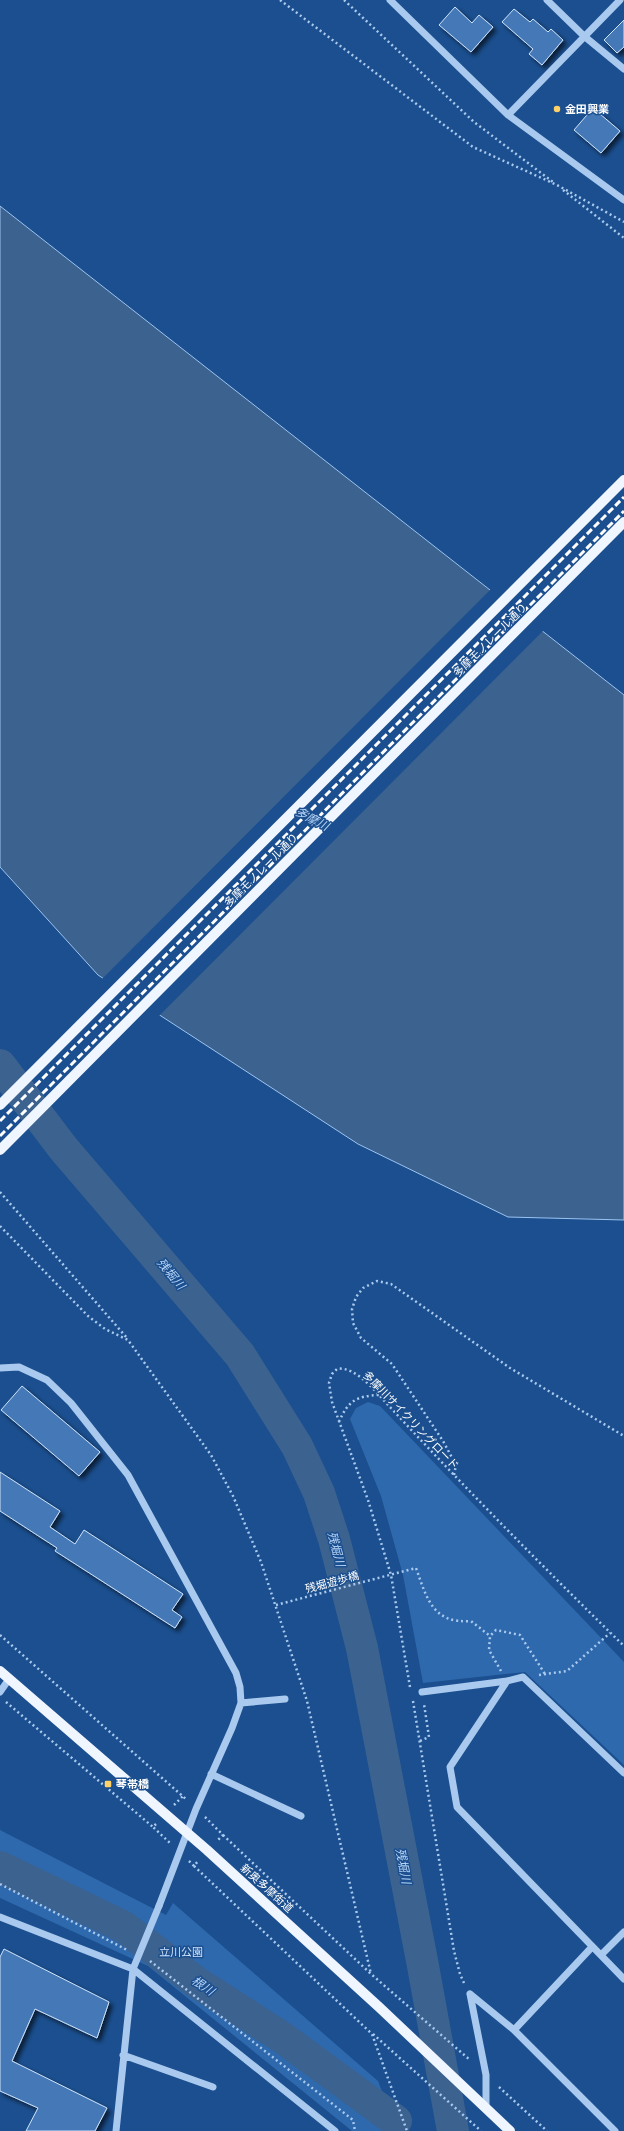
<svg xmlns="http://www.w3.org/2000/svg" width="624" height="2131" font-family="Raleway,'Noto Sans JP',sans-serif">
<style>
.green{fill:#2e69ad}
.water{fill:#3c6290;stroke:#9cc4f0}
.pier{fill:#1b4f8f}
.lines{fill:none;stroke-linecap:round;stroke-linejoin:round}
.river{stroke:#3c6290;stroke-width:32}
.building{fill:#4478b7;stroke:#cfe3fa;filter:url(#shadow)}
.path{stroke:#a9c9ee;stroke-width:2.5;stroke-dasharray:2 3;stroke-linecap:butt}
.minor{stroke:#a9c9ee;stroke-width:7}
.major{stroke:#f0f6ff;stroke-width:10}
.rail{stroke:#fff;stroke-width:3;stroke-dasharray:7 3;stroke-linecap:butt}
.minor-bridge{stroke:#a9c9ee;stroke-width:7}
.poi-dot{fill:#ffd166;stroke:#1b4f8f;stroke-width:1.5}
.labels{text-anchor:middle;stroke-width:3;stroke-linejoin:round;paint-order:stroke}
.poi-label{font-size:11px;font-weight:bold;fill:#fff;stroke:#1b4f8f;text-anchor:start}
.street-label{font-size:11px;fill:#fff;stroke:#1b4f8f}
.park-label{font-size:11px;fill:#cfe3fa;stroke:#1b4f8f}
.water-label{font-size:12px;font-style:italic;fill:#b5d3f5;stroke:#1b4f8f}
</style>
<defs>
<filter id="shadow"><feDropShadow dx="3.5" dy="3.5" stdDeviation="2" flood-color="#0009"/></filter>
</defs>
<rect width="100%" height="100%" fill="#1b4f8f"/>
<path class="green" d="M368,1402L380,1406L624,1662V1765L525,1672L423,1683L403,1575L381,1496L350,1419L356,1408Z
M0,1830L166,1915L173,1903L378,2081L397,2131H352L148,1966L0,1898Z"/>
<path class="water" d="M0,206L624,695V1220L508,1217L358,1144L98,975L0,867Z"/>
<path class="pier" d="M491,589L544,630L159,1016L102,979Z"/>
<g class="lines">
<path class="river" d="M0,1065L63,1148L240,1355L297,1446L319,1493L334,1539L362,1648L423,1966L453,2131
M0,1867L124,1927L196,1982L283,2038L396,2121"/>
</g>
<path class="building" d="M455,7L472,23L479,15L493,27L471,52L439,25Z
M514,9L530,22L533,19L548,32L551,29L563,40L542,65L529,54L533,49L502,22Z
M624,20V47L617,53L604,40Z
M593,108L620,131L601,153L574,130Z
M22,1386L100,1452L79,1476L1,1410Z
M0,1472L60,1511L50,1527L75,1544L84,1530L183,1594L172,1610L182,1617L175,1628L55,1551L57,1548L0,1511Z
M4,1949L109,2002L97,2038L35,2009L12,2061L107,2108L95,2131H26L38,2108L0,2091V1957Z"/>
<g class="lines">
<path class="path" d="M280,0L473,147L557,185L624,222
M344,0L474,122L553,182
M563,190L624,238
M0,1192L127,1338
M0,1226L88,1316L105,1329L128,1340L211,1455L233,1496L261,1562L307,1701L371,1974
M339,1422C348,1401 356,1396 379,1395
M454,1475L456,1465L443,1441L392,1364L361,1338L353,1323L352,1309L356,1297L363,1288L377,1281L391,1284L510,1368L624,1436
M276,1605L416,1568C427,1599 433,1624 471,1621L490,1636
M0,1635L187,1800
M501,1671L489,1650L490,1636L496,1630L520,1635L545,1674
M539,1675L567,1671L610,1633
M410,1687L391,1575L368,1500L332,1402L329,1383L332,1374L337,1369C355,1365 378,1394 389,1406C465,1488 544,1568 624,1646
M413,1701L454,1951L460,1974L464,1983
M6,1702L153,1827
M420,1741L429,1737L424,1704
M174,1805L183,1796
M205,1817L223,1835L217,1841
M156,1824L153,1827L170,1843
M223,1835L371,1974L470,2060
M189,1861L194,1866L198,1861
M194,1866L372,2034L407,2131
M0,1884L127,1950
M150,1961L353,2120L355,2131
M373,2034L481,2131
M499,2087L547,2131"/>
<path class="minor" d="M390,0L508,115L624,200
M547,0L584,36L624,69
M508,115L620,0
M0,1368L19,1367L47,1380L71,1403L128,1475L236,1673L240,1687L241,1703L232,1728L196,1809L159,1906
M507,1681L523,1677L624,1773
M0,1692L9,1679
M422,1692L507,1681L450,1767L457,1807L624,1979
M241,1703L285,1699
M211,1774L301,1816
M0,1917L133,1969L335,2131
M601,1955L624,1932
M470,1994L514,2030L615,2131
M470,1994L486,2075V2109
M514,2030L592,1947
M123,2055L213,2087
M116,2131L133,1969"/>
<path class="major" d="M0,1105L624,480
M0,1150L624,522
M0,1671L207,1850L379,2007L510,2131"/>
<path class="rail" d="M0,1121L624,497
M0,1136L624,511"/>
<path class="minor-bridge" d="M133,1969L159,1906"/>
</g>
<g class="poi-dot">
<circle cx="557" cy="109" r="4"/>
<rect x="104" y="1780" width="8" height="8" rx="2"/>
</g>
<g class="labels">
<g class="poi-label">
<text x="565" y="113">金田興業</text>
<text x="116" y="1788">琴帯橋</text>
</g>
<g class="street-label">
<text transform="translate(490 640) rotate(-45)" y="4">多摩モノレール通り</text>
<text transform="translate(261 870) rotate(-45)" y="4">多摩モノレール通り</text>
<text transform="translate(411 1420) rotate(46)" y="4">多摩川サイクリングロード</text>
<text transform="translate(332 1582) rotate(-15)" y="4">残堀遊歩橋</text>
<text transform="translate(267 1888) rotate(42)" y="4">新奥多摩街道</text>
</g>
<g class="park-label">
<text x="181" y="1956">立川公園</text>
</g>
<g class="water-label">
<text transform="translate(312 819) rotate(28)" y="4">多摩川</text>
<text transform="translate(171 1274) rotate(50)" y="4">残堀川</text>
<text transform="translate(336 1549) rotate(75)" y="4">残堀川</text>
<text transform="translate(403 1866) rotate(79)" y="4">残堀川</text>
<text transform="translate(203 1986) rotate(34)" y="4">根川</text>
</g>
</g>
</svg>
